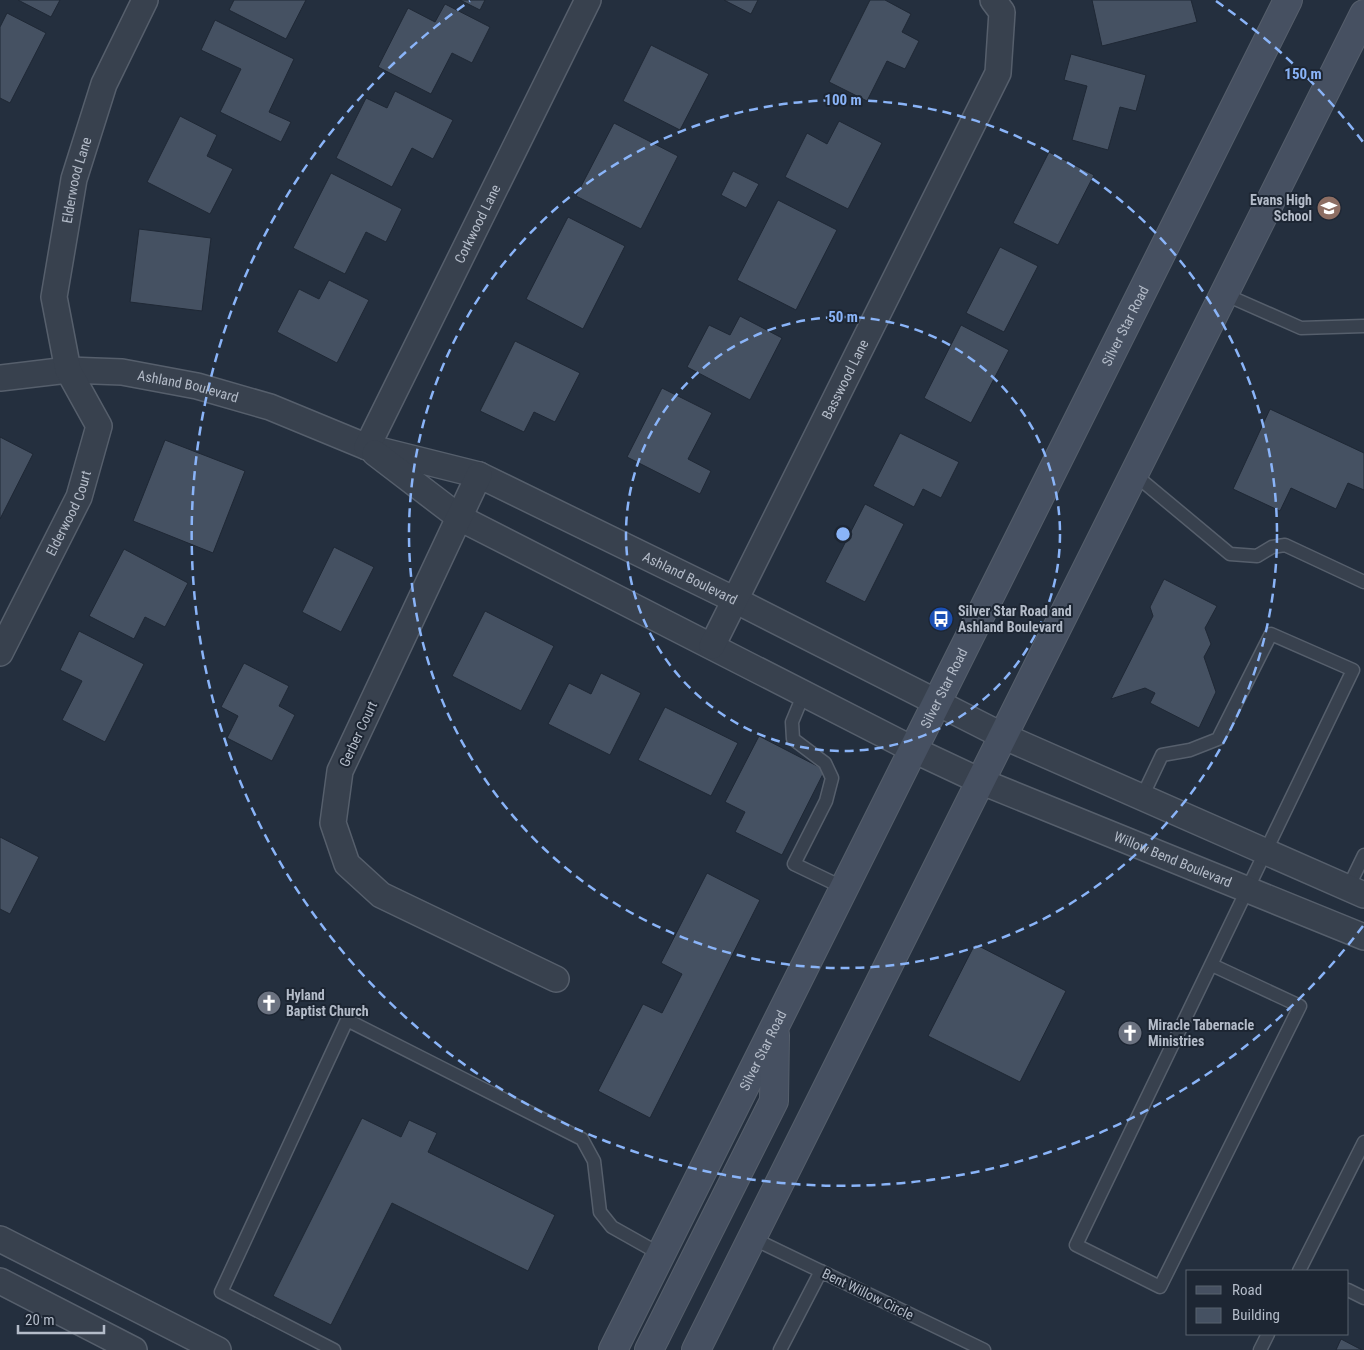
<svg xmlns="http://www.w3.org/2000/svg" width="1364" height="1350" font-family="'Roboto Condensed',sans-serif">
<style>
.building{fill:#455162;stroke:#1f2835}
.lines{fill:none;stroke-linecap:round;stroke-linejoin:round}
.lane-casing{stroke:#565f6c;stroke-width:15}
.street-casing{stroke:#565f6c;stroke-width:28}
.secondary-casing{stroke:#565f6c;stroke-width:30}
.lane{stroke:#38414e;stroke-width:12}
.street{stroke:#38414e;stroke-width:25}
.secondary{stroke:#465061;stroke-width:28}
.ring{fill:none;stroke:#8ab4f8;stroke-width:2.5;stroke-dasharray:9 6}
.labels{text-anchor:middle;stroke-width:4;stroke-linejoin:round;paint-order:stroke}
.street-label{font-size:14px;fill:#b4bcc9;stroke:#1d2633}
.poi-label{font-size:14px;font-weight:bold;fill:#b4bcc9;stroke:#1d2633;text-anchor:start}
.centre{fill:#8ab4f8;stroke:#1d2633;stroke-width:2.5}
.ring-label{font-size:15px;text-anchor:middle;font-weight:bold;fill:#8ab4f8;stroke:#1d2633;stroke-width:4;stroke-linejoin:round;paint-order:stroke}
</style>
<rect width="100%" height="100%" fill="#242f3e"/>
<path class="building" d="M18,0H60L51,17Z
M234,0H306L286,39L229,10Z
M460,0H485L480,10Z
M724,0H758L751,14Z
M870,0H885L911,14L902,32L919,41L905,69L887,61L867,101L829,82Z
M1092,0H1191L1197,22L1102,46Z
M445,4L490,27L472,63L452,53L431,94L378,67L408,8L435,22Z
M7,13L46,33L10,103L0,98V27Z
M215,20L294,59L269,112L291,122L281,142L220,112L241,69L201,50Z
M651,45L709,74L680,130L623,101Z
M1071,54L1146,75L1136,111L1120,107L1108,150L1072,140L1087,86L1064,80Z
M395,91L453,120L433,159L412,148L392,187L336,158L366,98L387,108Z
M180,116L217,135L207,156L233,169L210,214L147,182Z
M839,121L882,143L848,209L785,177L807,133L827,144Z
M614,123L678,156L641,229L576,196Z
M1049,152L1094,175L1058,245L1013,223Z
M733,171L759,184L746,208L721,195Z
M331,173L402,209L386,242L366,232L345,274L293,248Z
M778,200L837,230L796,310L737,280Z
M568,217L625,246L583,329L526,299Z
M139,229L211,238L202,311L130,302Z
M1000,247L1038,266L1004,332L966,313Z
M329,280L369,300L337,363L277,332L299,289L319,299Z
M740,316L782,338L750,400L687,367L709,325L730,335Z
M961,325L1009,350L971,423L924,398Z
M515,341L580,373L555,422L534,412L524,432L480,411Z
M662,388L712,413L688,459L711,471L700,494L627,457Z
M1270,409L1364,453V490L1348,483L1336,509L1291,488L1280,511L1233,489Z
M900,433L959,462L941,498L923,489L914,507L873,486Z
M0,437L33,454L0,519Z
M165,440L245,471L213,553L133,521Z
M865,504L904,524L865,602L825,582Z
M334,547L374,567L341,632L302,612Z
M124,549L188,583L165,627L145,617L134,639L89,616Z
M1164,579L1217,606L1205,628L1211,644L1204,657L1216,692L1199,728L1150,703L1155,693L1145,688L1111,699L1153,616L1150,607Z
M485,611L554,646L521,711L452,676Z
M79,631L144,664L105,742L62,720L82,681L60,670Z
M244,663L289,686L279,706L295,715L272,761L227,738L238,716L221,707Z
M601,673L641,693L610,755L548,724L569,683L591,694Z
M665,707L738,743L711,796L638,760Z
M759,736L825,770L782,855L735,832L745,812L725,802Z
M0,837L39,857L10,914L0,909Z
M707,873L760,900L650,1118L598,1091L643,1004L662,1013L682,974L661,963Z
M975,944L1066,991L1020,1082L928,1036Z
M362,1118L401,1137L409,1120L437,1133L428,1152L555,1215L528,1271L392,1203L331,1325L273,1296Z
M1341,1339L1362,1350H1336Z"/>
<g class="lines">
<defs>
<path id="lane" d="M1224,294L1301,328L1364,326
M1134,474L1230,554L1257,556L1272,547L1285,545L1364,582
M804,693L792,722L793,739L825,763L832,778L826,801L794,864L844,888
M1142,797L1162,755L1190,750L1218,739L1271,634L1353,670L1076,1245L1160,1287L1300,1006L1212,965
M1348,888L1364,855
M752,1238L984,1350
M1299,1271L1364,1142
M1348,1290L1364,1298
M334,1350L221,1292L347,1020L582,1139L594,1161L600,1212L612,1227L660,1254
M780,1350L821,1271
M1260,1350L1268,1334"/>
<g id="street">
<path id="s1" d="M0,378L68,370L122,372L197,386L270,407L367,447L479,475L735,600L1003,736L1364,895"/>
<path id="s2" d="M367,447L588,0"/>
<path id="s3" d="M375,453L460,518L914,750L980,781L1364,937"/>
<path d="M479,475L340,771L333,823L347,864L381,895L556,979"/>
<path id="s4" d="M712,646L998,73L1002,12L993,0"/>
<path id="s5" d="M0,653L79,497L99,426L68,370L54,297L74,179L104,84L145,0"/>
<path d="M0,1239L218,1350"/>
<path d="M0,1281L134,1350"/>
</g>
<g id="secondary">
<path id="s6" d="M613,1350L1288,0"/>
<path d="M649,1350L774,1101L775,1035"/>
<path d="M696,1350L1364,14"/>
</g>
</defs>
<use href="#lane" class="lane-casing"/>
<use href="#street" class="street-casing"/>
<use href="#secondary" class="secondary-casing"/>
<use href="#lane" class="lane"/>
<use href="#street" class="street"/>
<use href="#secondary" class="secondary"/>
</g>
<g class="ring">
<circle cx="843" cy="534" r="217"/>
<circle cx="843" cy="534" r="434"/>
<path d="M1363 926A651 651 0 1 1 470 1M1216 1A651 651 0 0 1 1363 142"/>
</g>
<defs>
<symbol id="school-disc" viewBox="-11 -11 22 22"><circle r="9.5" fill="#8d6e63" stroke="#1d2633"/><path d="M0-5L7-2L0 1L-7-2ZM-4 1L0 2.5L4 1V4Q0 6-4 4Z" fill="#fff"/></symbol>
<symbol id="bus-disc" viewBox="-11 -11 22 22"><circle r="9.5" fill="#1a4fb4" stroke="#1d2633"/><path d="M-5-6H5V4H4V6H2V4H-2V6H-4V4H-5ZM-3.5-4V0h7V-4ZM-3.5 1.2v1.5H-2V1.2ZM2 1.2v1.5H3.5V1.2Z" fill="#fff"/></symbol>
<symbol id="church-disc" viewBox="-11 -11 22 22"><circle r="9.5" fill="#6b7280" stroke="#1d2633"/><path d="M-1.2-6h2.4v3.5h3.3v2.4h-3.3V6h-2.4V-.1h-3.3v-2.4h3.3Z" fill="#fff"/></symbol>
</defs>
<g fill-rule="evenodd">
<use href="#school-disc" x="1315" y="194" width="28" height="28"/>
<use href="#bus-disc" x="927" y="605" width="28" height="28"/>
<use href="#church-disc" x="255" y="989" width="28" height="28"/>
<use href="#church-disc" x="1116" y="1019" width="28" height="28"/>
</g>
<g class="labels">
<g class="street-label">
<text dy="5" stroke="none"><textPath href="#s5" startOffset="506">Elderwood Lane</textPath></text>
<text dy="5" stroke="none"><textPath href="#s2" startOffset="249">Corkwood Lane</textPath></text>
<text dy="5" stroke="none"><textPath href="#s6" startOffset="1145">Silver Star Road</textPath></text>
<text dy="5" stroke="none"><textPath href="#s4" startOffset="298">Basswood Lane</textPath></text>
<text dy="5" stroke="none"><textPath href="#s1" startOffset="190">Ashland Boulevard</textPath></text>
<text dy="5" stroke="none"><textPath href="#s5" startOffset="156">Elderwood Court</textPath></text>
<text dy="5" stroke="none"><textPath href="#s1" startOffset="730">Ashland Boulevard</textPath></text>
<text dy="5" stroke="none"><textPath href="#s6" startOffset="740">Silver Star Road</textPath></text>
<text transform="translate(358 734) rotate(-65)" y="5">Gerber Court</text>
<text dy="5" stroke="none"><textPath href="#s3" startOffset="898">Willow Bend Boulevard</textPath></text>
<text dy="5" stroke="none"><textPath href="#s6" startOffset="335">Silver Star Road</textPath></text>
<text transform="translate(868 1294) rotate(26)" y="5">Bent Willow Circle</text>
</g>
<g class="poi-label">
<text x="1312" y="205" text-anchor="end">Evans High<tspan x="1312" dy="16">School</tspan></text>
<text x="958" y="616">Silver Star Road and<tspan x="958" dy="16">Ashland Boulevard</tspan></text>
<text x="286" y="1000">Hyland<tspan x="286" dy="16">Baptist Church</tspan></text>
<text x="1148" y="1030">Miracle Tabernacle<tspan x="1148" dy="16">Ministries</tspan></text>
</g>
</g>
<circle cx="843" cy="534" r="8" class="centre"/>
<g class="ring-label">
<text x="1303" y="79">150 m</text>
<text x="843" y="105">100 m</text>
<text x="843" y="322">50 m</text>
</g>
<rect x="1186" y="1270" width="162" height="65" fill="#1d2633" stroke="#59626f"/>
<rect x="1196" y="1286" width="25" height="8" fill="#465061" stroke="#59626f"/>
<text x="1232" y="1295" font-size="15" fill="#b4bcc9">Road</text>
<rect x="1196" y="1308" width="25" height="15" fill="#455162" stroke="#59626f"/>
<text x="1232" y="1320" font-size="15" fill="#b4bcc9">Building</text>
<path d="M18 1325v8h86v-8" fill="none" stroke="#b4bcc9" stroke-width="2.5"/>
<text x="25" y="1325" font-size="15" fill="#b4bcc9" stroke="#1d2633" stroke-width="4" paint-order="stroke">20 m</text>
</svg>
